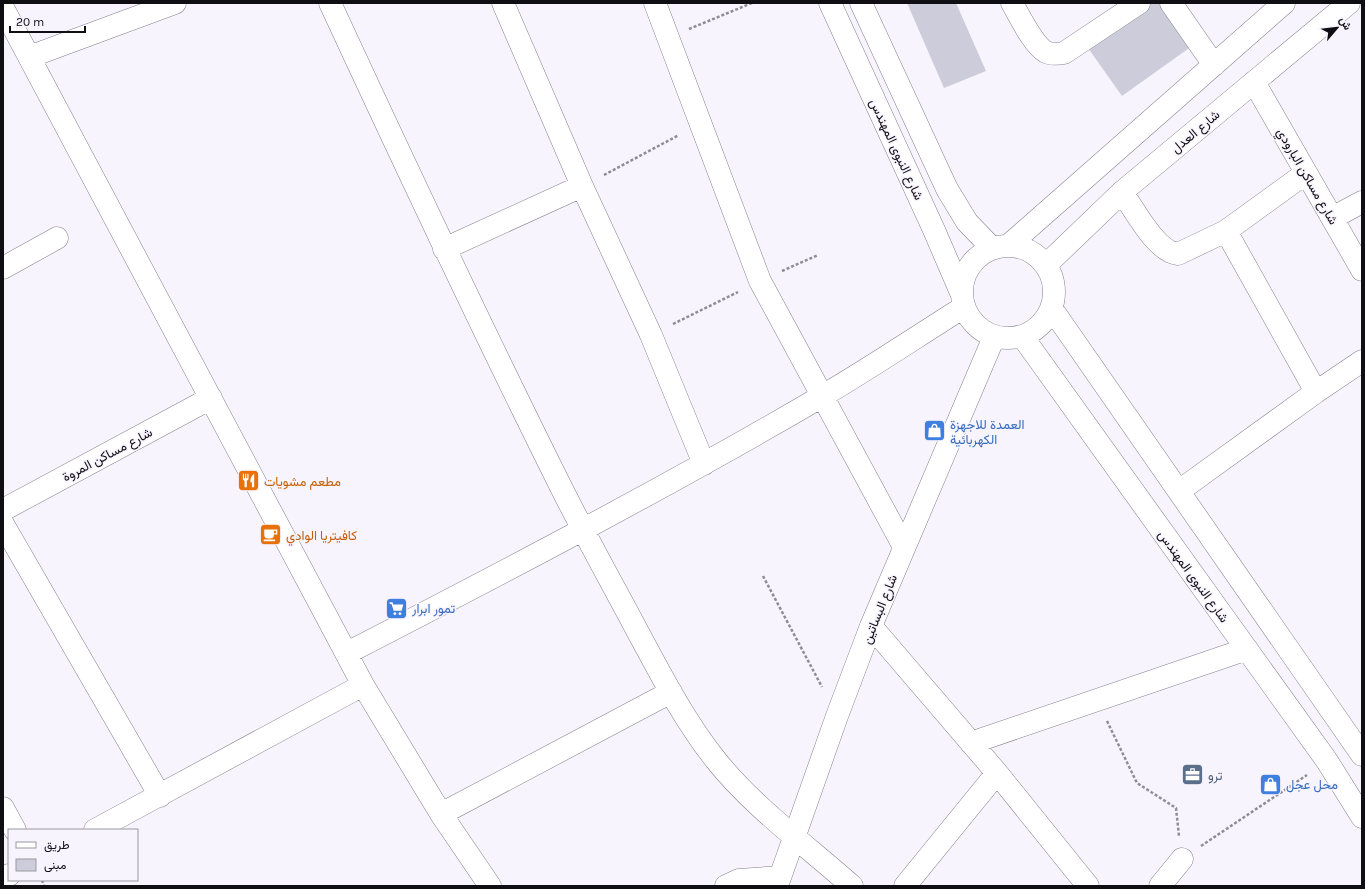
<svg xmlns="http://www.w3.org/2000/svg" width="1365" height="889" font-family="Karla,Vazirmatn,sans-serif">
<style>
.building{fill:#cdccda}
.lines{fill:none;stroke-linecap:round;stroke-linejoin:round}
.minor-casing{stroke:#84808d;stroke-width:23}
.path{stroke:#8f8d94;stroke-width:2.5;stroke-dasharray:3 2;stroke-linecap:butt}
.minor{stroke:#fff;stroke-width:22}
.labels{text-anchor:middle;stroke-width:3;stroke-linejoin:round;paint-order:stroke}
.street-label{font-size:13px;fill:#0f0e12;stroke:#f7f4fd}
.shop-label{font-size:13px;fill:#366cbe;stroke:#f7f4fd;text-anchor:start}
.food-label{font-size:13px;fill:#c56008;stroke:#f7f4fd;text-anchor:start}
.service-label{font-size:13px;fill:#4e5e75;stroke:#f7f4fd;text-anchor:start}
</style>
<rect width="100%" height="100%" fill="#f7f4fd"/>
<path class="building" d="M907,3H956L986,71L944,88Z
M1151,3H1161L1192,46L1122,96L1088,48Z"/>
<g class="lines">
<defs>
<path id="minor" d="M330,3C405,165 481,327 561,487C586,537 613,585 639,634C662,677 685,721 715,759C752,806 807,846 852,886
M503,3L582,186L651,335L704,464
M655,3L760,281L904,547
M830,3L934,230L962,295
M861,3L947,189L967,222L992,248
M1012,3C1019,15 1033,45 1046,52C1051,55 1058,54 1064,53L1139,3
M1171,3L1214,65
M3,8L363,685L441,814L490,886
M29,57L175,3
M1254,82L1362,270
M1122,192C1134,209 1156,252 1178,254L1226,231L1306,173
M1332,218L1362,202
M1226,231L1316,392
M1009,245L1284,3
M962 292a46 46 0 1 1 92 0a46 46 0 1 1-92 0Z
M444,249L582,186
M1046,265L1122,192L1349,3
M3,268L57,238
M1052,309L1362,755
M1022,336L1327,761L1362,817
M1179,491L1316,392L1362,361
M3,510L211,398
M3,524L160,796
M871,626L997,773L1088,886
M347,653C506,571 665,488 819,398C869,369 916,337 964,307
M971,743L1247,649
M3,808L15,830
M441,814L671,692
M95,830L363,685
M3,878L9,875
M726,886L739,880L780,877
M777,886L837,716L871,626L994,337
M905,886L997,773
M1160,886L1182,859"/>
</defs>
<use href="#minor" class="minor-casing"/>
<path class="path" d="M689,29L752,3
M604,175L679,135
M782,271L818,255
M673,324L738,292
M763,576L822,687
M1107,721L1137,783L1176,808L1179,836
M1201,846L1307,775
M42,880L44,886"/>
<use href="#minor" class="minor"/>
</g>
<defs>
<symbol id="shop-square" viewBox="-11 -11 22 22"><rect x="-9" y="-9" width="18" height="18" rx="4" fill="#3f7fe0" stroke="#f7f4fd"/><path d="M-5-2.5h2.3a2.7 3.5 0 0 1 5.4 0H5L5.5 6h-11ZM-1.5-2.5h3a1.5 2.3 0 0 0-3 0Z" fill="#fff"/></symbol>
<symbol id="restaurant-square" viewBox="-11 -11 22 22"><rect x="-9" y="-9" width="18" height="18" rx="4" fill="#e8710a" stroke="#f7f4fd"/><path d="M-5-6h1v4h1v-4h1v4h1v-4h1v5L-1.5 .5V6h-2V.5L-5-1ZM5-6V6H3V1.5H1.5Q1.5-4 5-6Z" fill="#fff"/></symbol>
<symbol id="cafe-square" viewBox="-11 -11 22 22"><rect x="-9" y="-9" width="18" height="18" rx="4" fill="#e8710a" stroke="#f7f4fd"/><path d="M-5.5-4.5H6V0H3Q3 3.5 0 3.5H-2.5Q-5.5 3.5-5.5 0ZM3-3.2v2h1.7v-2ZM-6 4.5H4V6H-6Z" fill="#fff"/></symbol>
<symbol id="supermarket-square" viewBox="-11 -11 22 22"><rect x="-9" y="-9" width="18" height="18" rx="4" fill="#3f7fe0" stroke="#f7f4fd"/><path d="M-6-5.5h2.5l.6 2H6L4.5 2H-2.5L-4.4-4H-6ZM-1.5 3.2a1.3 1.3 0 1 0 .1 0ZM3 3.2a1.3 1.3 0 1 0 .1 0Z" fill="#fff"/></symbol>
<symbol id="office-square" viewBox="-11 -11 22 22"><rect x="-9" y="-9" width="18" height="18" rx="4" fill="#5c6f8a" stroke="#f7f4fd"/><path d="M-6-3h4V-5.5h4V-3h4V5H-6ZM-1-4.5V-3h2v-1.5ZM-6 0V1H6V0Z" fill="#fff"/></symbol>
</defs>
<g fill-rule="evenodd">
<use href="#shop-square" x="922" y="418" width="25" height="25"/>
<use href="#restaurant-square" x="236" y="468" width="25" height="25"/>
<use href="#cafe-square" x="258" y="522" width="25" height="25"/>
<use href="#supermarket-square" x="384" y="596" width="25" height="25"/>
<use href="#office-square" x="1180" y="762" width="25" height="25"/>
<use href="#shop-square" x="1258" y="772" width="25" height="25"/>
</g>
<g class="labels">
<g class="street-label">
<text transform="translate(1195 131) rotate(-40)" y="5">شارع العدل</text>
<text transform="translate(897 149) rotate(65)" y="5">شارع النبوى المهندس</text>
<text transform="translate(1308 176) rotate(60)" y="5">شارع مساكن البارودي</text>
<text transform="translate(107 454) rotate(-28)" y="5">شارع مساكن المروة</text>
<text transform="translate(1194 576) rotate(54)" y="5">شارع النبوى المهندس</text>
<text transform="translate(879 609) rotate(-68)" y="5">شارع البساتين</text>
</g>
<g class="shop-label">
<text x="950" y="429">العمدة للاجهزة<tspan x="950" dy="15">الكهربائية</tspan></text>
<text x="412" y="613">تمور ابرار</text>
<text x="1286" y="789">محل عجل</text>
</g>
<g class="food-label">
<text x="264" y="486">مطعم مشويات</text>
<text x="286" y="540">كافيتريا الوادي</text>
</g>
<g class="service-label">
<text x="1208" y="780">ترو</text>
</g>
</g>
<rect width="1365" height="889" fill="none" stroke="#0f0e12" stroke-width="8"/>
<rect x="8" y="829" width="130" height="52" fill="#f7f4fd" stroke="#9a989f"/>
<rect x="16" y="842" width="20" height="6" fill="#ffffff" stroke="#9a989f"/>
<text x="44" y="849" font-size="12" fill="#0f0e12">طريق</text>
<rect x="16" y="859" width="20" height="12" fill="#cdccda" stroke="#9a989f"/>
<text x="44" y="869" font-size="12" fill="#0f0e12">مبنى</text>
<g transform="translate(1337 28) rotate(62)" stroke="#f7f4fd" stroke-width="3" paint-order="stroke">
<path d="M0-3L7 15L0 10L-7 15Z" fill="#0f0e12"/>
<text y="-6" font-size="11" font-weight="bold" text-anchor="middle" fill="#0f0e12">ش</text>
</g>
<path d="M10 26v6h75v-6" fill="none" stroke="#0f0e12" stroke-width="2"/>
<text x="16" y="26" font-size="12" fill="#0f0e12" stroke="#f7f4fd" stroke-width="3" paint-order="stroke">20 m</text>
</svg>
